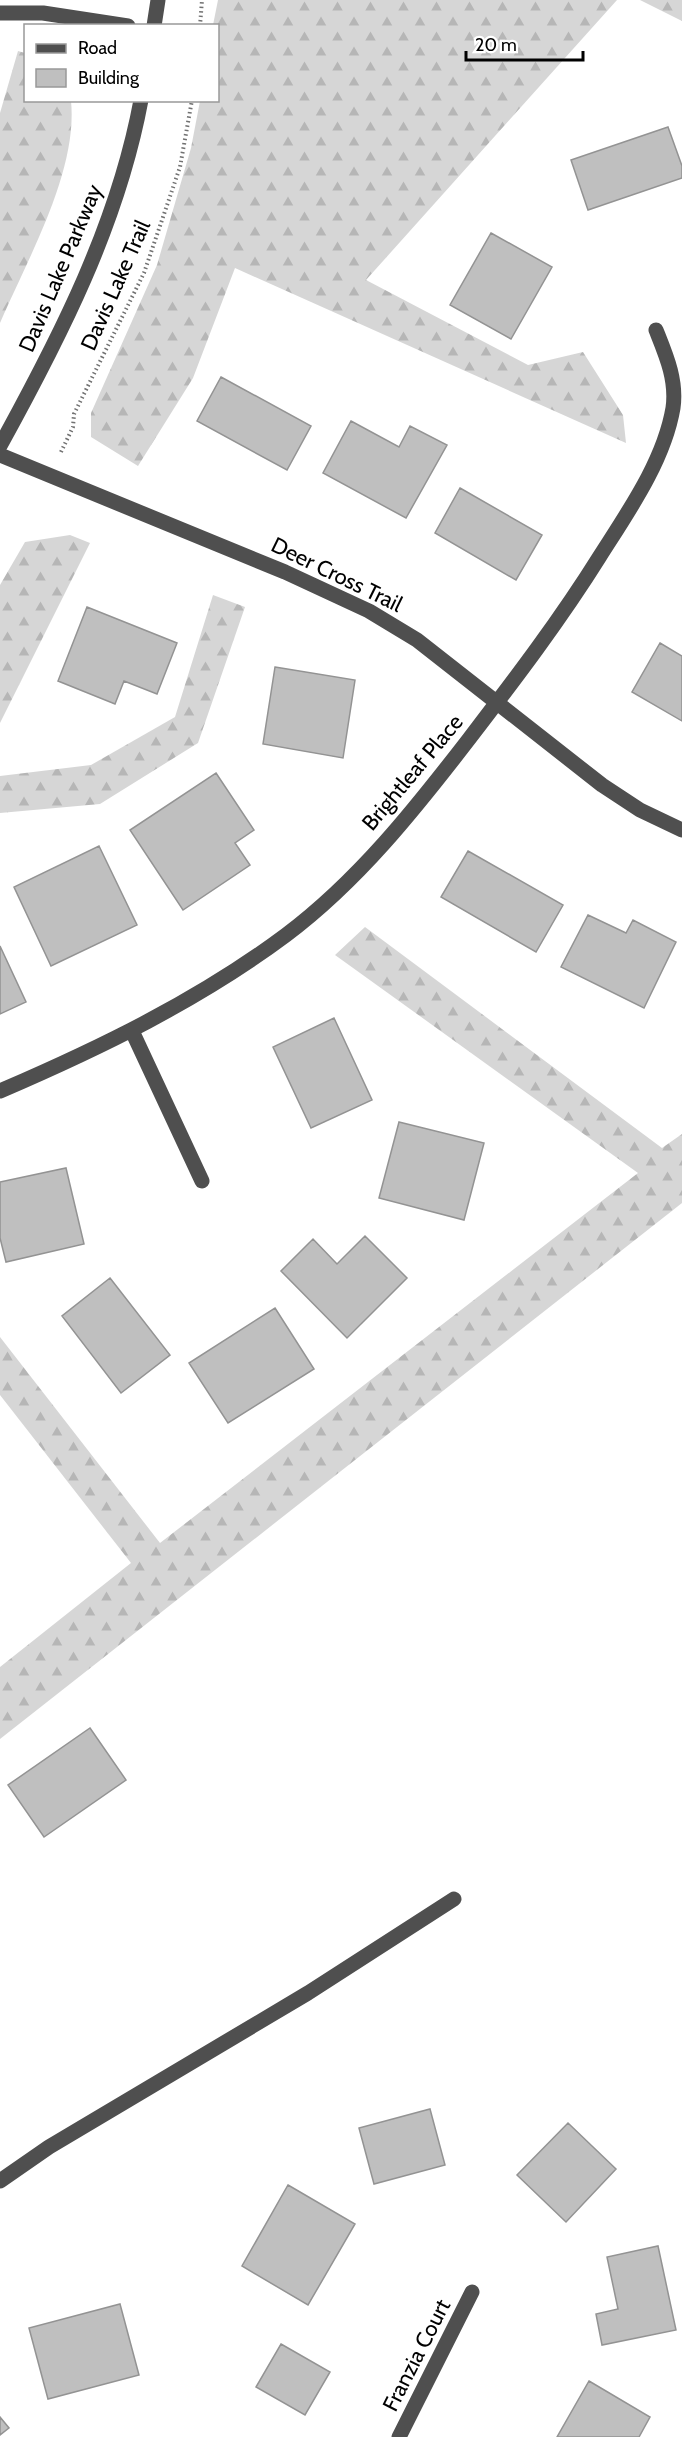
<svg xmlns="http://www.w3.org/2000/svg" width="682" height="2437" font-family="Cabin,sans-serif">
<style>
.forest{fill:url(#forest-firs)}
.building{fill:#bfbfbf;stroke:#939393;stroke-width:1.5}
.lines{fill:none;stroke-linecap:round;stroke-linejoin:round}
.path{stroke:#717171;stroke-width:4;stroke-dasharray:1.5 3;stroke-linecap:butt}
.minor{stroke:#4f4f4f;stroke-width:15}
.labels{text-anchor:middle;stroke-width:5;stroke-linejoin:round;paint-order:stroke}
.street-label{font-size:22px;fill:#000;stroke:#fff}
</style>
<defs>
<pattern id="forest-firs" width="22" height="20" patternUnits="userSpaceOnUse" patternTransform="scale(1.5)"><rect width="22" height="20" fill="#d6d6d6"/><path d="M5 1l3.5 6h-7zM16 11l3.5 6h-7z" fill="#b6b6b6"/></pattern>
</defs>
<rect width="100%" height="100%" fill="#fff"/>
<path class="forest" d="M218,0H617L366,280L528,365L583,352L623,415L626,443L235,268L193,378L138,466L91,437V413L157,265L191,148L200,101L218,100V26L213,25Z
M640,0H682V21Z
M18,51L25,53L26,100L71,101C78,171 28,258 0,323V113Z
M70,535L90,543L0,723V585L25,542Z
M213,595L245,607L198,743L100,804L0,813V776L91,765L175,717Z
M365,927L662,1148L682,1134V1203L0,1739V1667L131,1563L0,1395V1337L160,1543L638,1173L335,955Z"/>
<path class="building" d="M668,127L682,166V178L588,210L571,160Z
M491,233L552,267L511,339L450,305Z
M221,377L311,426L287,470L197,421Z
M351,421L399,447L410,426L447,445L406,518L323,473Z
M460,488L542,535L516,580L435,533Z
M87,607L177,643L157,694L124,681L115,704L58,681Z
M660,643L682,656V721L632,692Z
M275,667L355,680L343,758L263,744Z
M216,773L254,830L235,843L250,865L183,910L130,830Z
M99,846L137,925L51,966L14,887Z
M468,851L563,905L536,952L441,897Z
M588,915L626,933L633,920L676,942L644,1008L561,967Z
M0,946L26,1002L0,1014Z
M334,1018L372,1100L311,1128L273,1047Z
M399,1122L484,1143L464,1220L379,1198Z
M66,1168L84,1244L6,1262L0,1238V1182Z
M365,1236L407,1278L347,1338L281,1271L313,1239L337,1264Z
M110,1278L170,1355L121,1393L62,1316Z
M275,1308L314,1369L228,1423L189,1363Z
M90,1728L126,1780L44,1837L8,1785Z
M430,2109L445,2165L374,2184L359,2128Z
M568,2123L616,2169L566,2222L517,2175Z
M288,2185L355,2224L308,2305L242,2266Z
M658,2246L676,2330L602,2345L596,2314L618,2309L607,2257Z
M120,2304L139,2375L48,2399L29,2328Z
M281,2344L330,2372L305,2415L256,2387Z
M589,2381L650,2417L639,2437H557Z
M0,2417L9,2428L0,2435Z"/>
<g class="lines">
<path class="path" d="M200,26L202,0
M61,452L73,427L74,414L144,273L180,167L192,100"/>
<path class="minor" d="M0,13H43L128,26
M154,26L158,0
M0,446C60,337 118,224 141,100
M0,455L285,572L369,611L417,640L602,785L640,810L682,830
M132,1031L202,1181
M0,1091C100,1048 199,1000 286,935C358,881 415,809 469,739C515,679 560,620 600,556C628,512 664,461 673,408C677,380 666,355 656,330
M0,2181L49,2147L308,1993L454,1899
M399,2437L472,2292"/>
</g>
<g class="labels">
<g class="street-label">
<text transform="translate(60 268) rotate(-67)" y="8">Davis Lake Parkway</text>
<text transform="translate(115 285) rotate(-66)" y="8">Davis Lake Trail</text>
<text transform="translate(337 574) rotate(26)" y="8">Deer Cross Trail</text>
<text transform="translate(412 772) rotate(-50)" y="8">Brightleaf Place</text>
<text transform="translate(416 2355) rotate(-63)" y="8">Franzia Court</text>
</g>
</g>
<rect x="24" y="24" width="195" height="78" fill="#ffffff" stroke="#999999" stroke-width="1.5"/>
<rect x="36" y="44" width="30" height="9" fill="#4f4f4f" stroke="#999999" stroke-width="1.5"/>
<text x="78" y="54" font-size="18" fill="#000000">Road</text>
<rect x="36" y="69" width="30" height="18" fill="#bfbfbf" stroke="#999999" stroke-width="1.5"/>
<text x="78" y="84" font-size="18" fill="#000000">Building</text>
<path d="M466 51v9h117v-9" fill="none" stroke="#000000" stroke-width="3"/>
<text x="475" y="51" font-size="18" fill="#000000" stroke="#ffffff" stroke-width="4.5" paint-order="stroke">20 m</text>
</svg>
